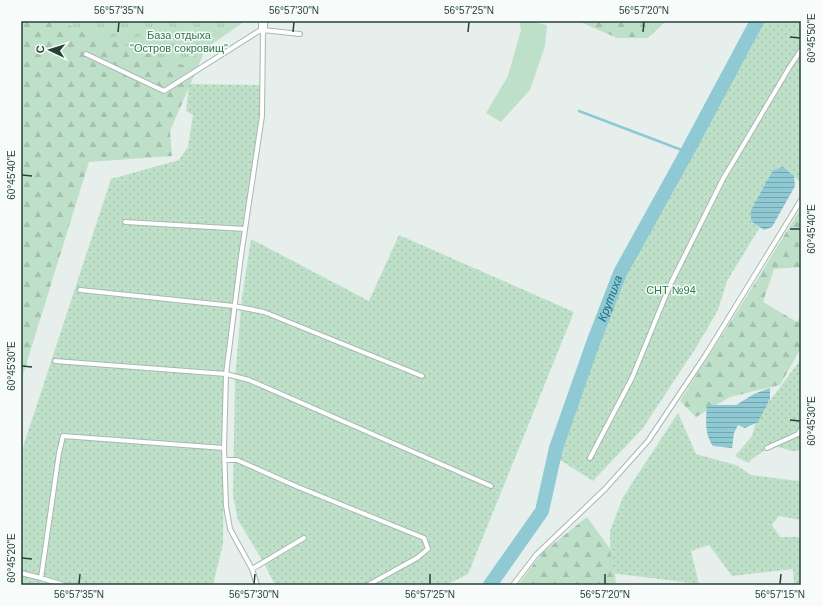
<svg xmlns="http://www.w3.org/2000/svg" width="822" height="606" font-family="Arial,sans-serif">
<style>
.grass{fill:#bfe0c8}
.forest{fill:url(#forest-firs)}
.park{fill:url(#park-tufts)}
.garden{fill:url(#garden-dots)}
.water{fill:url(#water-rules)}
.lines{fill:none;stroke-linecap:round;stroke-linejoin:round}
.stream{stroke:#8ec9d4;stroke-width:2.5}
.river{stroke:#8ec9d4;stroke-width:14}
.lane-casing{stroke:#a8b8b2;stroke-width:6}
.street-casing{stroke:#a8b8b2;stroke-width:10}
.lane{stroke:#fff;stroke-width:4}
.street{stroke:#fff;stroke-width:8}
.ticks{fill:none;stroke:#24423a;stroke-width:1.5}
.labels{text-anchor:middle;stroke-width:3;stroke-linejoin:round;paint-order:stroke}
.park-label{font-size:11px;fill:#2d7a4b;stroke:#f7fbf9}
.water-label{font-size:12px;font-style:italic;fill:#1c6f80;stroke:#f7fbf9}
.neatline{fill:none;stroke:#24423a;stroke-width:1.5}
.ticks-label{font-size:10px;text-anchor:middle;fill:#24423a}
</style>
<defs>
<pattern id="forest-firs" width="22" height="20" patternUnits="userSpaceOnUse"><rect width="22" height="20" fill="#bfe0c8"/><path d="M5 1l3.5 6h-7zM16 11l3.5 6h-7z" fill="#a4c1ad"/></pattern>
<pattern id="park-tufts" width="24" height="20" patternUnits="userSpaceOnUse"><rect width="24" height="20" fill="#bfe0c8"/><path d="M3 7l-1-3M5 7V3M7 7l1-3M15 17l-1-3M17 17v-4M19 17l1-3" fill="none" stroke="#a4c1ad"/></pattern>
<pattern id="garden-dots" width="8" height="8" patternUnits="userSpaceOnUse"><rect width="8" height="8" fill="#bfe0c8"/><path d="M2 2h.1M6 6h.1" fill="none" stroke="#a4c1ad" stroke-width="1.8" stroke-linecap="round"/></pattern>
<pattern id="water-rules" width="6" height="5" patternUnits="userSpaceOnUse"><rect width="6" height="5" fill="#8ec9d4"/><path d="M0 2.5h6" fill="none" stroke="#74a5ad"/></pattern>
</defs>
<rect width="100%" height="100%" fill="#e6efeb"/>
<path class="grass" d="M519,21H529L547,25L545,46L530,90L501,122L486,113L508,76L521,30Z"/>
<path class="forest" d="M21,21H182L216,25L170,131L172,156L89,162L21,381Z
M578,21H666L648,38H617Z
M801,208V267L774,269L763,302L797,322L801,315V348L780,385L730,397L696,417L680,401L750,291Z
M587,517L613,553L616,585H518L542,553Z"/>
<path class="park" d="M56,21H245L182,65Z"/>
<path class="garden" d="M764,21H801V179L800,182L783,167L751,221L760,227L727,281L718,310L697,346L643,428L593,481L557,458L619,278Z
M189,84L260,85V122L225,361L223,544L213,585H21V453L111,179L179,160L188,147L193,115L186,111Z
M399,235L574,312L468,574L446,585H275L264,563L238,520L233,496L235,378L242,297L251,239L369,301Z
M801,359V450C789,453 787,448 776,447C767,447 754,457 748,463L735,456L752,436L757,418Z
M678,413L696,454L736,465L751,475L799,481L801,480V520L779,516L772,525L780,537H801V585H794L793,569L732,576L709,545L691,551L699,584L611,573L610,531L623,497Z"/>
<path class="water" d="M783,167L794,176L795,186L772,227L764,230L751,221V210L773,170Z
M770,388V399L758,422L745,428L738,425L734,433L732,448L713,446C704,433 706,420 707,405H736L754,394Z"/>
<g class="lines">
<path class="stream" d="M579,111L687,152"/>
<path class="river" id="s1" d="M490,585L542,511L556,448L593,343L620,273L687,152L757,21"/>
<defs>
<path id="lane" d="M86,54L164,91L259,31L263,30L300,34
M125,222L245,229
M80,290L234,306L264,312L422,376
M55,361L226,374L249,380L491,486
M767,448L798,434L801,429
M590,458L632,378L670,285L723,179L789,68L801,50
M225,460H237L298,487L424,538L428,549L417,558L368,585
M252,569L304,538
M21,573L41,578L59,453L63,436L224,448
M41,578L64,585
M257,585L252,569L230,529L226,506L224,448L226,374L241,256L262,116L263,30
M513,585L536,555L605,489L648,441L705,356L801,200"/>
<path id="street" d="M263,21V30"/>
</defs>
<use href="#lane" class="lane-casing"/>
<use href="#street" class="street-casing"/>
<use href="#lane" class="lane"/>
<use href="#street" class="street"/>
</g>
<path class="ticks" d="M118,32L119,22M293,32L294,22M468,32L469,22M643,32L644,22M790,37L800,38M22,175L32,176M790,229H800M22,366L32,367M790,420L800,421M22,558L32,559M79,584L80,574M254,584L255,574M430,584V574M605,584V574M780,584L781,574"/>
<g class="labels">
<g class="park-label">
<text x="179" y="39">База отдыха<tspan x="179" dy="13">"Остров сокровищ"</tspan></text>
<text x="671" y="294">СНТ №94</text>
</g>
<g class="water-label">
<text dy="4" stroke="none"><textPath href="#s1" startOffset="314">Крутиха</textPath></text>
</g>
</g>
<rect width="822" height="606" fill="none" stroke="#f7fbf9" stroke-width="44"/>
<g transform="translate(50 50) rotate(274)" stroke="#f7fbf9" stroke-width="3" paint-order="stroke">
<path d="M0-3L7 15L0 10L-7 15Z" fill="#24423a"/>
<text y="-6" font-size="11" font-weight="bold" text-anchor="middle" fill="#24423a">С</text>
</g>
<rect x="22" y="22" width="778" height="562" class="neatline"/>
<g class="ticks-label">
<text x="119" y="14">56°57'35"N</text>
<text x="294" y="14">56°57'30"N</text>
<text x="469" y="14">56°57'25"N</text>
<text x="644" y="14">56°57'20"N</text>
<text transform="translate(811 38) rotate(-90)" y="4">60°45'50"E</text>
<text transform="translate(11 175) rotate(-90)" y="4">60°45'40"E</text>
<text transform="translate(811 229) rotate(-90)" y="4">60°45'40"E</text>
<text transform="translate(11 366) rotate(-90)" y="4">60°45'30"E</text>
<text transform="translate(811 421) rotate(-90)" y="4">60°45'30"E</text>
<text transform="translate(11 558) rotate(-90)" y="4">60°45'20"E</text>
<text x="79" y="598">56°57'35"N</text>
<text x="254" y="598">56°57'30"N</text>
<text x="430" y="598">56°57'25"N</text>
<text x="605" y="598">56°57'20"N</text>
<text x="780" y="598">56°57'15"N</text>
</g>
</svg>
